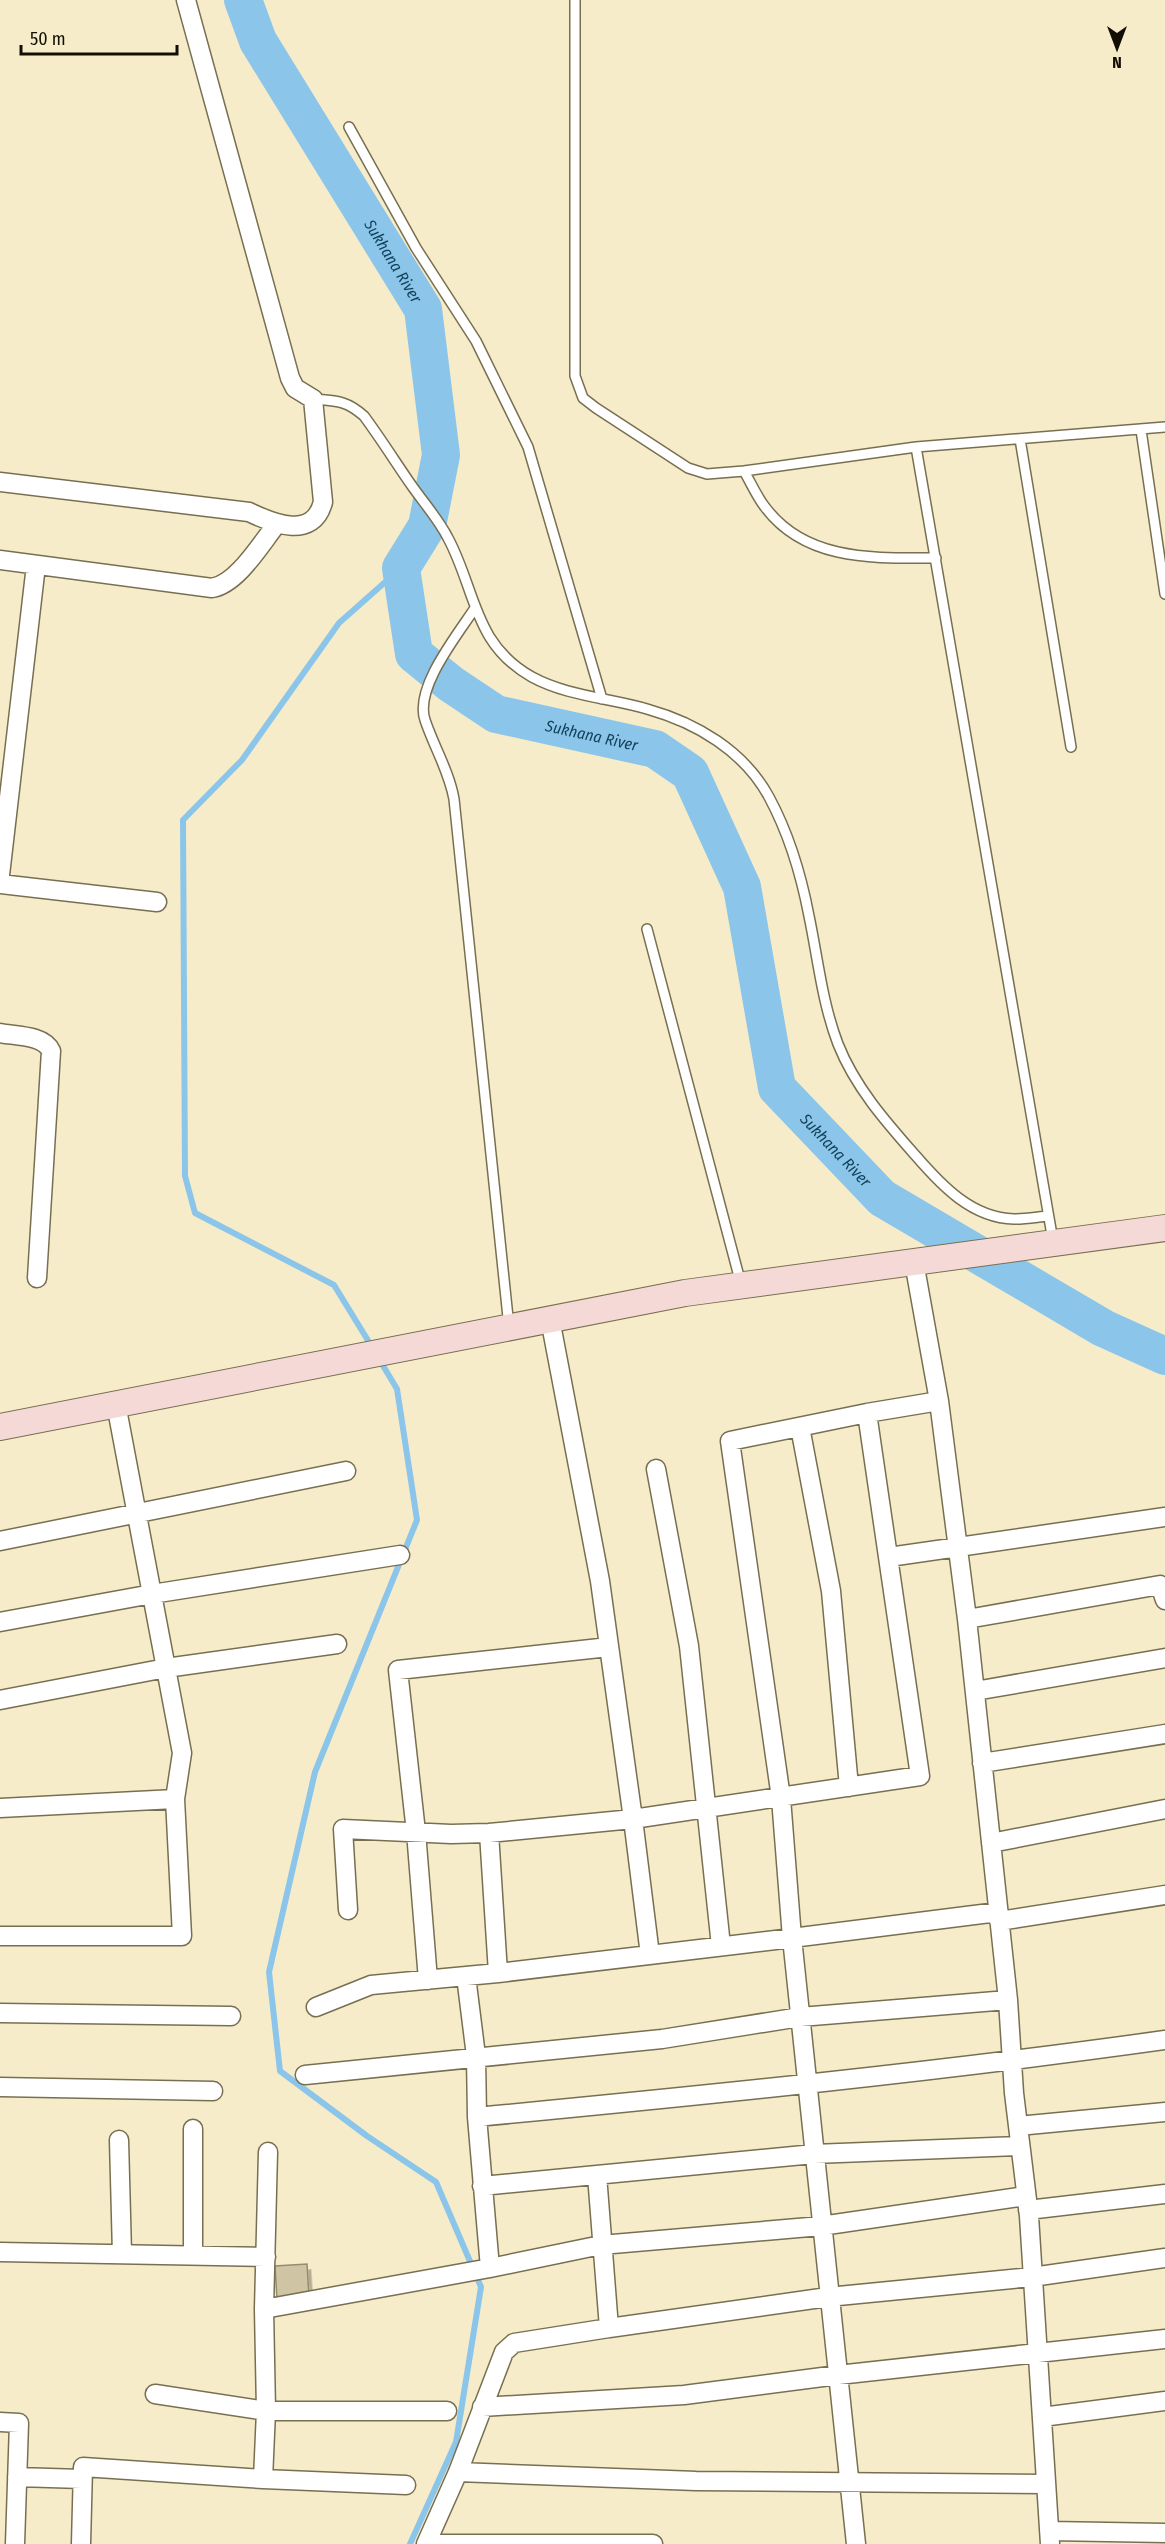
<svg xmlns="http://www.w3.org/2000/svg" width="1165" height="2544" font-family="'Fira Sans Condensed',sans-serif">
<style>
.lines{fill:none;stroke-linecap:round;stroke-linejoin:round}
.stream{stroke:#8bc6ea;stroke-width:6}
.river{stroke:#8bc6ea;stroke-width:38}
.building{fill:#cfc5a5;stroke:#968c6e;stroke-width:1.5;filter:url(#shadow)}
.lane-casing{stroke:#786f51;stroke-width:12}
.street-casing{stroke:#786f51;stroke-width:21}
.secondary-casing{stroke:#786f51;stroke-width:28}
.lane{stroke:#fff;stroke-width:9}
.street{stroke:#fff;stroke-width:18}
.secondary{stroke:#f5d9d7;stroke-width:26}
.labels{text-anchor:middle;stroke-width:5;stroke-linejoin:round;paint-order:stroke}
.water-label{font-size:16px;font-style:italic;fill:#13425b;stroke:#f6ecca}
</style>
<defs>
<filter id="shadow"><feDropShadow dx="3.5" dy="6" stdDeviation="0" flood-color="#0004"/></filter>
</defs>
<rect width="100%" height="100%" fill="#f6ecca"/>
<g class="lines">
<path class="stream" d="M372,1347L334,1285L195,1213L185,1176L183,820L242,760L339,623L401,568
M379,1359L397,1389L417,1520L315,1772L269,1972L280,2071L367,2136L436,2182L481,2287L456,2442L410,2544"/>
<path class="river" id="s1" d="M243,0L258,41L423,309L441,455L427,526L401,568L414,654L451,684L496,714L655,749L690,773L742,887L777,1088L882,1198L1103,1328L1165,1356"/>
</g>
<path class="building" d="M307,2264L309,2297L277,2299L275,2266Z"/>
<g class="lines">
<defs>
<path id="lane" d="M575,0V376L583,398L596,408L688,468L707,474L744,471L916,447L1165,427
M349,127L416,248L476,341L528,447L602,699
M313,399C336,401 346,400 364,416C381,439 396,463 412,486C424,503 439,520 448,538C476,590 473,644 532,677C567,696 609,698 647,709C697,723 744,751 769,797C789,834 801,874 809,916C818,959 822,1002 838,1044C855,1087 886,1122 916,1156C942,1186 972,1218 1014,1219C1025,1219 1037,1217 1048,1216
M1141,430L1165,594
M1020,439L1071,747
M916,447L1053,1241
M744,471C751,483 757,497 765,507C806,562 875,558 936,558
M475,608C458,634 414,688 425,720C434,747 449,771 454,799L509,1327
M647,929L741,1284"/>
<path id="street" d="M0,482L249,512C274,524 313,540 323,502L313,399L295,388L290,378L186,0
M0,560L212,588C237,584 260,545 276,525
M0,875L36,565
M0,884L157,902
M0,1033C16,1036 44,1035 51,1051L37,1278
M914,1262L939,1401
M550,1319L600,1581L633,1819L920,1776L867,1413L939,1401L967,1619L1008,2000L1014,2093L1029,2216L1050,2544
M867,1413L730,1441L781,1798L792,1938L998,1912
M800,1427L831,1591L849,1787
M656,1469L689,1646L721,1946
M0,1541L346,1471
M889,1557L1165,1517
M967,1619L1160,1585L1165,1600
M0,1622L152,1594L400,1555
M975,1691L1165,1658
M0,1700L166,1668L337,1644
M982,1763L1165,1734
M0,1808L175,1799
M489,1833L498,1973
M991,1843L1165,1809
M348,1910L343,1829L451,1834L489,1833L633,1819L650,1955
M999,1921L1165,1895
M0,1936H182L175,1799L182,1753L116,1404
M466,1976L476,2056L477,2117
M428,1980L416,1832L398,1670L609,1647
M316,2007L371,1985L498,1973L792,1938L856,2544
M0,2013L231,2016
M305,2075L662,2039L800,2017L1008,2000
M0,2087L213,2091
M1018,2126L1165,2112
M193,2129V2255
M119,2140L122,2254
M597,2175L609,2328L828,2297L1032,2277L1165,2258
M482,2186L814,2154L1020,2146
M1026,2196L821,2226L601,2245L490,2268L477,2117C707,2095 936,2072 1165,2040
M1028,2210L1165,2194
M0,2252L266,2257
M264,2309L490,2268
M155,2394L266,2411H447
M482,2407L684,2395L838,2375L1165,2339
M1042,2417L1165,2401
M0,2422L19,2423L15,2544
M458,2472L696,2481L1046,2484
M17,2477L82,2479
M263,2479L406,2485
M1049,2531L1165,2533
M81,2544L83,2467L263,2479L266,2411L264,2309L268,2152
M426,2544L458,2472L504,2352L514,2343L609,2328
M426,2544H653"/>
<path id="secondary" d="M0,1427L685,1293L1165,1228"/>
</defs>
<use href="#lane" class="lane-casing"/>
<use href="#street" class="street-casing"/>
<use href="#secondary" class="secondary-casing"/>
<use href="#lane" class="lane"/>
<use href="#street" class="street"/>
<use href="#secondary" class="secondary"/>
</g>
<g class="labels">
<g class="water-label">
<text dy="6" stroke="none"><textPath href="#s1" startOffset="302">Sukhana River</textPath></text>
<text dy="6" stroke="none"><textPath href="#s1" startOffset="914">Sukhana River</textPath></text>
<text dy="6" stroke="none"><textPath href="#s1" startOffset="1436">Sukhana River</textPath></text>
</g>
</g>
<g transform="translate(1117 48) rotate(180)" stroke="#f6ecca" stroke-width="4.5" paint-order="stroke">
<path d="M0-4.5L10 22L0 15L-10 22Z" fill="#120e04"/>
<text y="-9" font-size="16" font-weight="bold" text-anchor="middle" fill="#120e04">N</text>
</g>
<path d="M21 45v9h156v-9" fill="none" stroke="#120e04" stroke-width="3"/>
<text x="30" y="45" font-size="18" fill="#120e04" stroke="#f6ecca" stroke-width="4.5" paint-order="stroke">50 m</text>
</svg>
